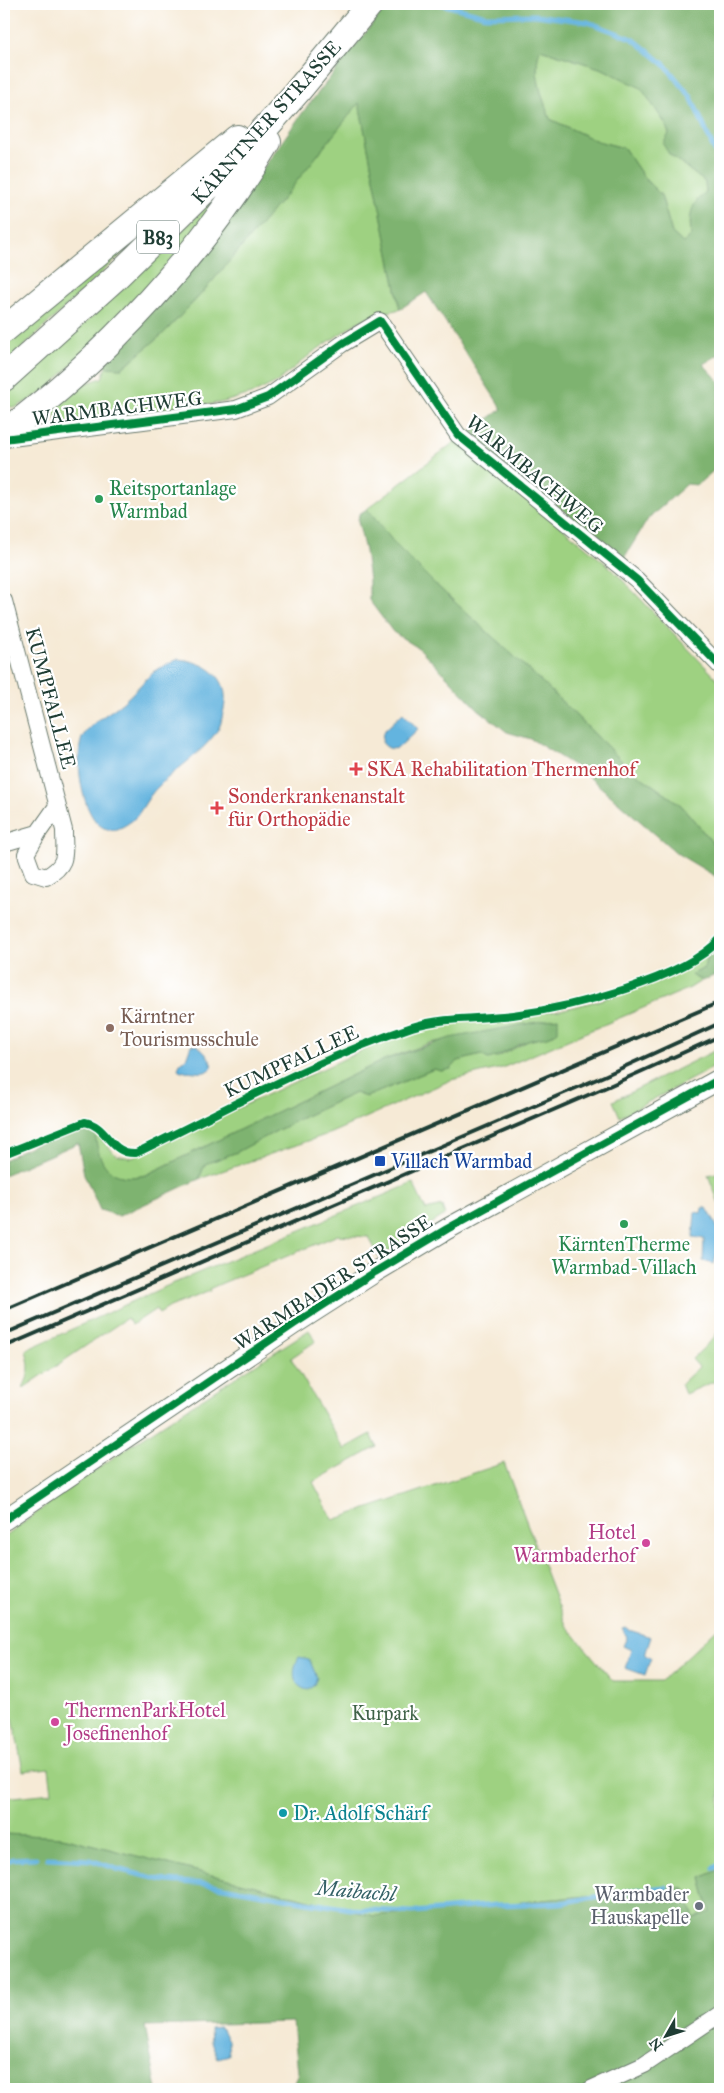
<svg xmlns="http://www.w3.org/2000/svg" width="724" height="2093" font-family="'IM FELL Great Primer',serif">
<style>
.green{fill:#9ed181;stroke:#5e875a}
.forest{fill:#7eb36f;stroke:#4e7852;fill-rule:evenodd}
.water{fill:#64b4df;stroke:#42788a}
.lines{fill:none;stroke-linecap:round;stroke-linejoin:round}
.stream{stroke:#64b4df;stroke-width:5}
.minor-casing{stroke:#6a7a6d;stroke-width:18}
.tertiary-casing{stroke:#6a7a6d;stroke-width:22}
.primary-casing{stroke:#6a7a6d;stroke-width:28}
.minor{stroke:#fff;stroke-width:16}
.tertiary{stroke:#fff;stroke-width:20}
.primary{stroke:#fff;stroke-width:26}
.rail{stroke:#1f3d34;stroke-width:4}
.cycleway-casing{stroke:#fff;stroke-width:11}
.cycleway{stroke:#00873e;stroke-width:8}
.leisure-dot{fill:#2e9e5b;stroke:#fff;stroke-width:2}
.health-dot{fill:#e0444e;stroke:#fff;stroke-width:2}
.education-dot{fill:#8d6e63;stroke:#fff;stroke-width:2}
.transit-dot{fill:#1a4fb4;stroke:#fff;stroke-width:2}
.hotel-dot{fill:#d1479c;stroke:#fff;stroke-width:2}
.culture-dot{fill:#0f9aa8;stroke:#fff;stroke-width:2}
.worship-dot{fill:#6b7280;stroke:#fff;stroke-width:2}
.labels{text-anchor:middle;stroke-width:4.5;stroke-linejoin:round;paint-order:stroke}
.shield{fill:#fff;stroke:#627771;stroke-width:1}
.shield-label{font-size:19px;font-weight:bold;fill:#1f3d34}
.street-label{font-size:20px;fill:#1f3d34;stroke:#fff}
.leisure-label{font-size:20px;fill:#27864d;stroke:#fff;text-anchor:start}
.health-label{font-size:20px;fill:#be3a42;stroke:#fff;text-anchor:start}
.education-label{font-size:20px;fill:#785e54;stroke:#fff;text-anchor:start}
.transit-label{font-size:20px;fill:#164399;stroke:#fff;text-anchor:start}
.hotel-label{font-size:20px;fill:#b23c85;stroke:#fff;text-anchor:end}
.park-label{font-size:20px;fill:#3f6247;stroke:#fff}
.culture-label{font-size:20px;fill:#0d838f;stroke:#fff;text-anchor:start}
.worship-label{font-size:20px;fill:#5b616d;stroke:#fff;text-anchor:end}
.water-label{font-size:21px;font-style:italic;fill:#346167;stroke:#fff}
</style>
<rect width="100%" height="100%" fill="#fff"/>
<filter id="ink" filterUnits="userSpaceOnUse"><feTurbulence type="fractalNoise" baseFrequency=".02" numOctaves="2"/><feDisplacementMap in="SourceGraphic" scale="10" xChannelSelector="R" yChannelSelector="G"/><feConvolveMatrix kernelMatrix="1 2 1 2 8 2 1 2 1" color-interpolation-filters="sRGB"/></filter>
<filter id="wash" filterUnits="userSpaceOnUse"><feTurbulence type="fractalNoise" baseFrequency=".0096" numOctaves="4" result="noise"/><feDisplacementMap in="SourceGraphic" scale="20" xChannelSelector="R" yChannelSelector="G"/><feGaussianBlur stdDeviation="1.12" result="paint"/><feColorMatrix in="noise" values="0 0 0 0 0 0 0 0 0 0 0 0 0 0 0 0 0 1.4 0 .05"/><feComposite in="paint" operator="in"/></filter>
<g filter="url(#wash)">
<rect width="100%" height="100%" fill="#f6ead6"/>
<path class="green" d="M540,49L603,69L641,87L665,123L669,134V154L705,182L706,192L690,220L691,236L683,243L672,233L661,195L645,179L624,148L597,141L550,119C542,96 532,73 540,49Z
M359,102L400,309L372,316L358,322L312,353L277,382L254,393L224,402L59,428L52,407L77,386L102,378L106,367L122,368L164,333L203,292L285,196Z
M219,194L197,235L47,390L15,408L4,405V396L127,285Z
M179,200L4,365V338Z
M457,440L611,568L720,682V852L681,805L631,770L543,683L434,583L395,544L367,509Z
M707,956L704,968L692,975L701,981L690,988L502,1068L451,1080L331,1133L199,1179L205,1164L237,1152L299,1119L355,1093L366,1097L434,1069L441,1071L458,1061L481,1055L498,1057L528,1041L554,1035L558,1018L430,1043L384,1060L146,1175C111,1183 96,1167 95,1132L116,1155L130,1158L387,1039L450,1022L560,1010L597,1001L657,982Z
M720,1048V1064L620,1117L613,1101Z
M720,1172V1206L708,1175Z
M413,1183L426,1210L442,1206L445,1215L379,1257L369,1237L338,1235L220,1284L209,1289L210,1291L170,1307L159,1314L156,1309L132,1325L127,1318L22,1389C31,1374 30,1366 26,1350L162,1288Z
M720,1328V1379L685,1394L681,1384L699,1367L692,1359L713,1339Z
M309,1330L316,1341L291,1358L344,1449L371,1434L377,1447L313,1482L333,1520L504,1463L566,1625L613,1681H661L720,1626V1869L701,1878L710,1912L694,1918L684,1888H672L373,1916L62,1837L4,1834V1798L52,1793L49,1768L23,1771L13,1718L4,1719V1538C100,1461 206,1397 309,1330Z"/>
<path class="forest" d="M388,4H720V354L703,364L720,382V465L697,485L687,484L648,519L624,558L465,435L502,409L426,292L400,309L359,103L285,196L203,292L164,333L122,368L106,367L101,357L264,167L303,112ZM540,49L603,69L641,88L665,123L669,134L663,144L669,154L705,182L706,192C689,206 690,214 691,236L683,243L672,233L661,195L645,179L624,148L597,141L550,119C542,96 532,73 540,49Z
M367,509L395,544L434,583L543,683L631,770L681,805L720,852V879L678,854L581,770L531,739L507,732L478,709L420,649L393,632L369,600V580L365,551L358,521L359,514Z
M720,946V973L702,981L691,975L704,968L707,956Z
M558,1018V1031C551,1039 538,1037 528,1041C513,1046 503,1056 488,1059L481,1055L458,1061L451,1069L441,1071L434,1069L366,1097L355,1093L299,1119L237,1152L205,1164L199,1179L119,1216L100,1210L84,1174L78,1143L4,1175V1160C21,1150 77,1121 95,1131C98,1165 109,1183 146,1175L384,1060L450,1038Z
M4,1834L62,1837L373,1916L672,1888H684L694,1918L710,1912L701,1878L720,1869V2089H292L298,2072L293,2022L145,2026L157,2089H4Z"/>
<path class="water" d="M178,659C207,662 231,677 224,709C222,715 222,722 219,728C203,754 174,769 154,791C148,798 144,806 139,813C134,820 128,824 122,827C84,846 73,760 82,738C89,723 110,713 122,703C134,693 143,681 155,671C162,666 171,663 178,659Z
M403,713L418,729L398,748C391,750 386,748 382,742L383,732Z
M191,1045H198C203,1053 213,1058 212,1068C202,1077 193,1069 181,1072L178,1069L180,1063L186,1059Z
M702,1208H707C722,1234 722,1235 714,1264L703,1261L704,1239L693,1237L695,1212L701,1213Z
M625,1627L629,1630L651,1637L645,1655L651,1658L645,1675L625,1668L631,1650L623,1646L627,1637L622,1628Z
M299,1657L309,1659L317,1677L314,1685L308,1690C291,1687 292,1669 299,1657Z
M220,2027L228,2040L229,2055L218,2058L211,2042L210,2028Z"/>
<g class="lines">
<path class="stream" d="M441,4L486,16L535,15L588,22L633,39L665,65L691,97L720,163
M47,1858L91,1860L117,1869L166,1881L207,1884L306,1902L351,1909L413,1912L496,1905L560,1903L636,1890L666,1887
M4,1864L12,1859L36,1858
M714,1868L720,1864"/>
</g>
</g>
<g filter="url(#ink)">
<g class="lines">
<defs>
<path id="minor" d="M4,439L236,409L268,397L342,344L380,321L458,435L637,580L720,666
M4,601L64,830C64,854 69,864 46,877L33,873L26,854L38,833L57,806
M4,843L38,833
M591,2089L644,2065L720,2014"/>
<path id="tertiary" d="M4,1520L294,1324L375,1272L447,1229L720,1079"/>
<path id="primary" d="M4,330L237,138
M4,378L116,277L245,151L297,92L370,4
M4,433C105,358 204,251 268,142"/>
</defs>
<use href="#minor" class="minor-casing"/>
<use href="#tertiary" class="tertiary-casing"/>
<use href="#primary" class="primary-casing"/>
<use href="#minor" class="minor"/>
<use href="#tertiary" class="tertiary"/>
<use href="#primary" class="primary"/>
<path class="rail" d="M4,1310L720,1002
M4,1334L604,1076L720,1023
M4,1347L609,1086L720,1036"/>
<defs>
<path id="cycleway" d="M4,439L236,409L268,397L342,344L380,321L458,435L637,580L720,666
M4,1154L85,1122C108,1126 110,1155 136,1153C227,1109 316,1059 412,1027C445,1017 479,1019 513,1015C567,1008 684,980 720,939
M4,1520L294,1324L375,1272L447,1229L720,1079"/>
</defs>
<use href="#cycleway" class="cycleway-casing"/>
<use href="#cycleway" class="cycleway"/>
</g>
</g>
<g class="leisure-dot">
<circle cx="99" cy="499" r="5"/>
<circle cx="624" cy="1224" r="5"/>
</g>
<g class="health-dot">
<path d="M353.5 761.5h5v5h5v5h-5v5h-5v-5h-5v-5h5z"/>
<path d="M214.5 800.5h5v5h5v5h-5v5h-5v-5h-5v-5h5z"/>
</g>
<circle class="education-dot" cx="110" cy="1028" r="5"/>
<rect class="transit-dot" x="374" y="1155" width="12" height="12" rx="2.5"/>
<g class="hotel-dot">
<circle cx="646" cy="1543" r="5"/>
<circle cx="55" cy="1722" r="5"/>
</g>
<circle class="culture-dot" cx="283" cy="1813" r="5"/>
<circle class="worship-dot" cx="699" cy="1906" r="5"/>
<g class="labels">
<rect class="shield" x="137" y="220.5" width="42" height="33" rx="4"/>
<g class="shield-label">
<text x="158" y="244">B83</text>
</g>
<g class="street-label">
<text transform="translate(266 122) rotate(-48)" y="7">KÄRNTNER STRASSE</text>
<text transform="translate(117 408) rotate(-7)" y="7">WARMBACHWEG</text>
<text transform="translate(535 474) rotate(40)" y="7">WARMBACHWEG</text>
<text transform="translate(51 698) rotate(75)" y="7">KUMPFALLEE</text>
<text transform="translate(291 1061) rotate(-25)" y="7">KUMPFALLEE</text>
<text transform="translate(333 1282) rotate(-33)" y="7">WARMBADER STRASSE</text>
</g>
<g class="leisure-label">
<text x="109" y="495">Reitsportanlage<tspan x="109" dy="23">Warmbad</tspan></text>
<text x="624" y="1251" text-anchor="middle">KärntenTherme<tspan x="624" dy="23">Warmbad-Villach</tspan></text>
</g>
<g class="health-label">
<text x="367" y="776">SKA Rehabilitation Thermenhof</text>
<text x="228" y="803">Sonderkrankenanstalt<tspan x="228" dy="23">für Orthopädie</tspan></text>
</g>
<g class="education-label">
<text x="120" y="1023">Kärntner<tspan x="120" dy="23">Tourismusschule</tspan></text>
</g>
<g class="transit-label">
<text x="391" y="1168">Villach Warmbad</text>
</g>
<g class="hotel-label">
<text x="636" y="1539">Hotel<tspan x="636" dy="23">Warmbaderhof</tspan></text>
<text x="65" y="1717" text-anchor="start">ThermenParkHotel<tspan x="65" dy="23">Josefinenhof</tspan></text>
</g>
<g class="park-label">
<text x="385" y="1720">Kurpark</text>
</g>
<g class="culture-label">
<text x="293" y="1820">Dr. Adolf Schärf</text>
</g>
<g class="worship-label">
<text x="689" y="1901">Warmbader<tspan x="689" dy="23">Hauskapelle</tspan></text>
</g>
<g class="water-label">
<text transform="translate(356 1891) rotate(5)" y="7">Maibachl</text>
</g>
</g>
<rect width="724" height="2093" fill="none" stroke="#fff" stroke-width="20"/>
<g transform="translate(666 2036) rotate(231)" stroke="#ffffff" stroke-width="4" paint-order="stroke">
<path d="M0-4L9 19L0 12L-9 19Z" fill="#1f3d34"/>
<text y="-8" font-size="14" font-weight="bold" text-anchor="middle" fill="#1f3d34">N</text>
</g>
</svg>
